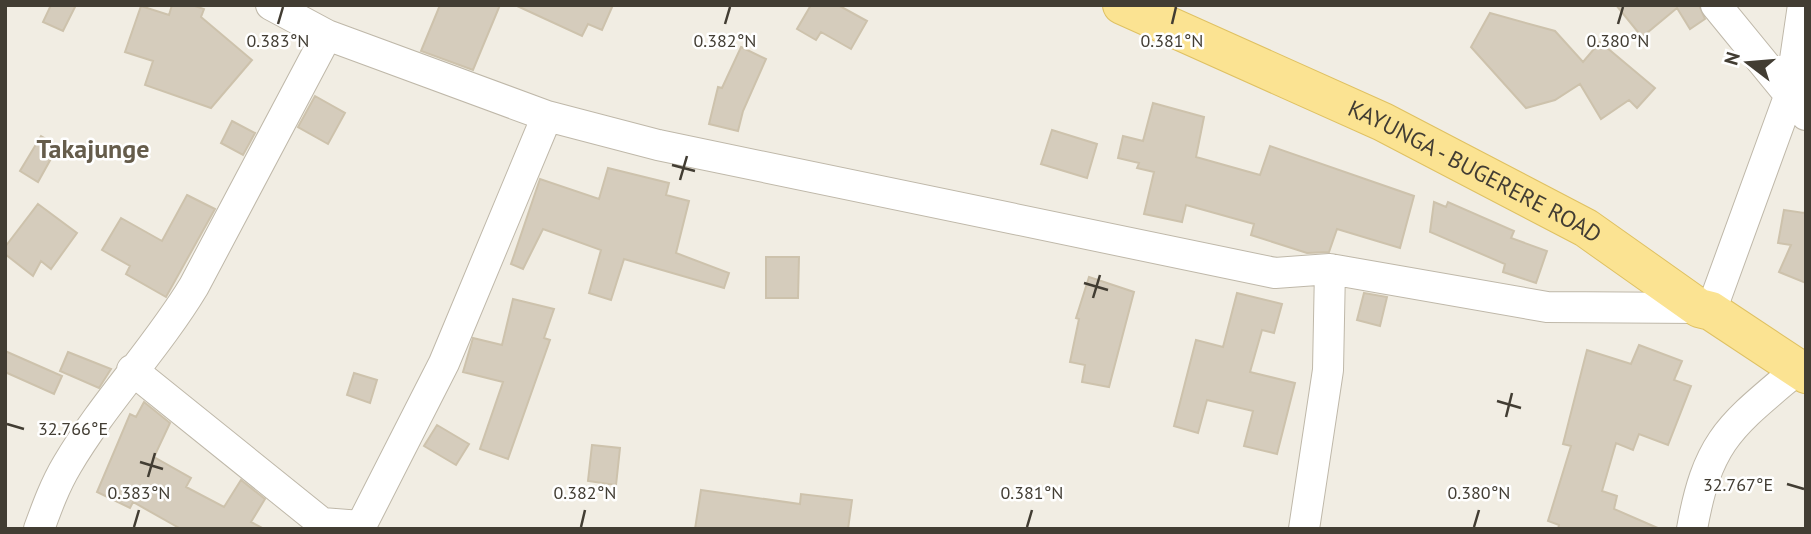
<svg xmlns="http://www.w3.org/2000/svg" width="1811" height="534" font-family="'PT Sans',sans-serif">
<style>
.building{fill:#d5ccbc;stroke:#cdc2ac;stroke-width:2}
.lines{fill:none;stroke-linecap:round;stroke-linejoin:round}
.minor-casing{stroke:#bfb8a9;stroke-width:32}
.primary-casing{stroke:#dfc162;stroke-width:40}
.minor{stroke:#fff;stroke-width:30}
.primary{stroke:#fbe392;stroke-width:38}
.ticks{fill:none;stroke:#423d33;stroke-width:2.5}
.labels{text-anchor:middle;stroke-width:5;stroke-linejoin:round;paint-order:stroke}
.street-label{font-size:23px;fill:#423d33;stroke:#fff}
.quarter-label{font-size:26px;font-weight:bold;fill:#655c4b;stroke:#fff}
.ticks-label{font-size:18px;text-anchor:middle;fill:#423d33;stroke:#fff;stroke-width:5;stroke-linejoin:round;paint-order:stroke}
</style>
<rect width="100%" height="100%" fill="#f1ede3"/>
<path class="building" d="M51,5H76L63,31L43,22Z
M172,5H192L204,9L201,17L252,60L211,108L145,85L153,61L125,52L141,6L169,15Z
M440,5H500L473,70L421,51Z
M515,5H613L602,30L588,24L582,36Z
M811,5H838L867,21L851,49L821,32L816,40L797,29Z
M1616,5H1699L1705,19L1690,29L1677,8L1642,37Z
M1490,13L1555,31L1583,62L1600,42L1655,88L1637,108L1629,100L1601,119L1580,84L1555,100L1526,108L1471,47Z
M741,47L766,59L743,111L738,131L709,124L718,87L722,88Z
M315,96L345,113L328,144L298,127Z
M1153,103L1204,117L1196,157L1260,175L1270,146L1414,196L1400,248L1337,229L1329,252L1307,253L1251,235L1254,224L1186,205L1182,222L1144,214L1154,172L1137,168L1139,163L1118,158L1123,136L1143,141Z
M232,121L255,133L243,155L221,143Z
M1052,130L1097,144L1087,178L1041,164Z
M41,136L58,146L38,182L20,171Z
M608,168L669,183L666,195L689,201L676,253L729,273L724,288L624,259L611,300L589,293L601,250L543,229L523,269L511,264L540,179L599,199Z
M187,195L215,209L166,297L126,274L130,266L102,250L121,218L162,241Z
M1434,202L1446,207L1448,202L1514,231L1511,238L1547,251L1536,283L1503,272L1505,264L1430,232Z
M38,204L77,233L51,269L41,261L33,276L5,254V247Z
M1784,210L1804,213L1806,210V283L1779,272L1791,245L1778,243Z
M766,257H799L798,298H766Z
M1089,277L1134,292L1109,387L1082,382L1085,365L1070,362L1079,319L1076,318Z
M1237,293L1282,304L1274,333L1262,330L1250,372L1295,383L1277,454L1244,446L1253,411L1207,400L1198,433L1174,426L1196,340L1223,347Z
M1364,293L1387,297L1380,326L1357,320Z
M513,299L554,309L544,338L550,340L508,459L480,449L503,382L463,372L473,338L502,345Z
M1639,345L1682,361L1674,380L1691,386L1668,445L1639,434L1633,450L1616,443L1602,491L1617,496L1614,509L1660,529H1558L1559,525L1548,521L1571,446L1563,444L1587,350L1631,364Z
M5,351L62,376L54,394L5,372Z
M68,352L111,369L99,388L60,371Z
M354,373L377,380L370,403L347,395Z
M144,402L170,423L154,457L191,478L186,487L224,507L241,480L265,499L251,522L264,529H181L133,502L130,508L97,492L130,414L136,417Z
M437,425L469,444L456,465L424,446Z
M592,445L620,448L616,485L588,481Z
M701,490L800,504L801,494L852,500L848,529H695Z"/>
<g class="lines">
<defs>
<path id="minor" d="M271,5L327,35L547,116L658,145L1275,273L1330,269L1547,307L1699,308
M1716,5L1806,115
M1711,311L1790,94L1803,5
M132,370L322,523L361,526L444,363L547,116
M39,529C47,507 55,485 67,465C104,402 156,349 194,286L327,35
M1304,529L1328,370L1330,269
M1692,529C1708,438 1732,425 1799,368"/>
<g id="primary">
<path id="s1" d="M1122,5L1383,122L1586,228L1699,308L1711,311L1806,374"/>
</g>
</defs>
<use href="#minor" class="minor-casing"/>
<use href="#primary" class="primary-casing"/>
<use href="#minor" class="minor"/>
<use href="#primary" class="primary"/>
</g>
<path class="ticks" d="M278,24L283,7M725,24L730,7M1172,24L1176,7M1618,24L1623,7M672,165L695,171M680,180L687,156M1084,283L1108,290M1093,298L1100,275M1497,401L1521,408M1506,417L1512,393M7,424L24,429M140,462L163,469M148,477L155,453M1787,484L1804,489M134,527L139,510M581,527L585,510M1027,527L1032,510M1474,527L1479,510"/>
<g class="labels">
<g class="street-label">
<text dy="8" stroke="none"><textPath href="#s1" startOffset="390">KAYUNGA - BUGERERE ROAD</textPath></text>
</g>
<g class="quarter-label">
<text x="93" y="158">Takajunge</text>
</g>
</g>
<g class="ticks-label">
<text x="278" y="47">0.383°N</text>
<text x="725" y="47">0.382°N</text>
<text x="1172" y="47">0.381°N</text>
<text x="1618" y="47">0.380°N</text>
<text x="73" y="435">32.766°E</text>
<text x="1738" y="491">32.767°E</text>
<text x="139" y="499">0.383°N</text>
<text x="585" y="499">0.382°N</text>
<text x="1032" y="499">0.381°N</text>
<text x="1479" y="499">0.380°N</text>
</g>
<rect width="1811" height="534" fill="none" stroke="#423d33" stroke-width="14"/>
<g transform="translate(1748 63) rotate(286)" stroke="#ffffff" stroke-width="5" paint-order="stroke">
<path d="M0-5L12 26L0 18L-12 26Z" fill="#423d33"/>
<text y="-10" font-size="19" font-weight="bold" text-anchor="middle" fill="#423d33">N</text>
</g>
</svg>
